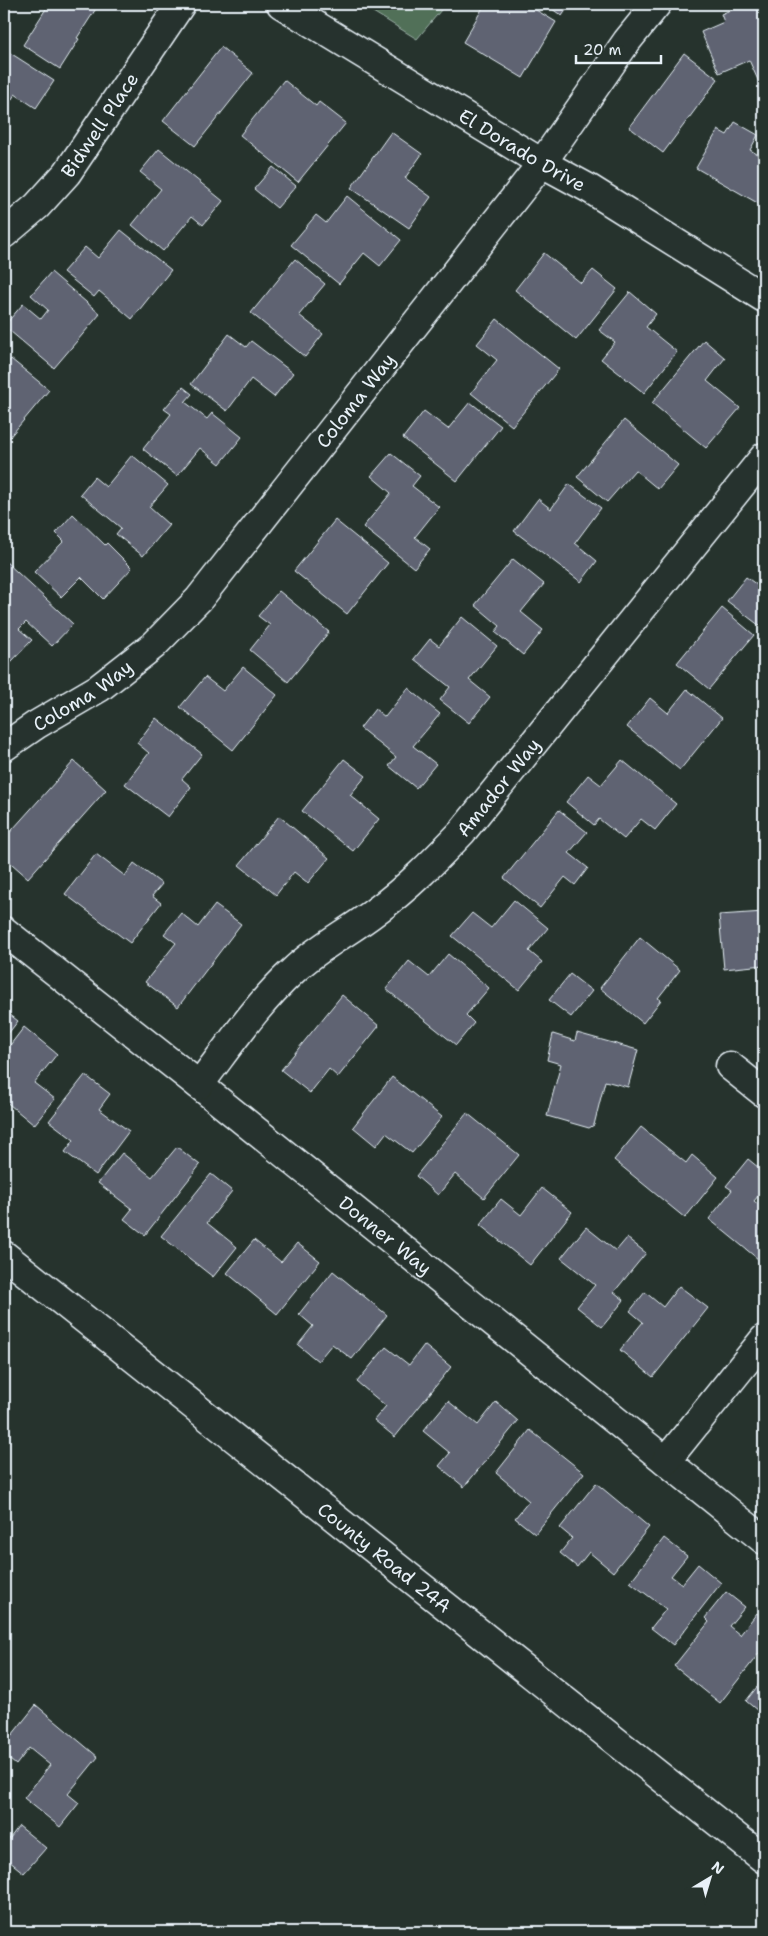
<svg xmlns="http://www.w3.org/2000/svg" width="768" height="1936" font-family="'Shantell Sans',sans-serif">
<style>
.green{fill:#517058;stroke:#9cb0a8}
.building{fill:#5e6472;stroke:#e8f1f8}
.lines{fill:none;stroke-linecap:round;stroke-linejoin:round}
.minor-casing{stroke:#e8f1f8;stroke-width:31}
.minor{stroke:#26332d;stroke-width:28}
.labels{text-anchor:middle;stroke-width:4.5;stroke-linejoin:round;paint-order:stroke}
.street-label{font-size:19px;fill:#e8f1f8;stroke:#26332d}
</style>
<rect width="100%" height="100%" fill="#26332d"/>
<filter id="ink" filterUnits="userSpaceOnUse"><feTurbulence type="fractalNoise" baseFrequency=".02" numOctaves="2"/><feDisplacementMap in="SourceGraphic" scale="10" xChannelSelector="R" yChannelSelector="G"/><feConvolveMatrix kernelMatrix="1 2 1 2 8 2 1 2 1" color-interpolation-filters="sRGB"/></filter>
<g filter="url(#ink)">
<path class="green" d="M360,4H446L417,39Z"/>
<path class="building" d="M49,4H99L77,38L79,39L60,69L23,45Z
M485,4H526L556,22L523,78L463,42Z
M545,4H570L562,16Z
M745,4H764V88L762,89L749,60L719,73L701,32L724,22L721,14Z
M221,47L253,73L195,146L163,121Z
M4,49L54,81L36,108L15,94L4,112Z
M684,53L718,79L663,153L629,127Z
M284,80L316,106L319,102L346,123L298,182L240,135Z
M735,122L758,135L750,150L764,158V200L761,205L696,168L718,130L727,135Z
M391,132L422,154L405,178L431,197L409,228L351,188Z
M159,149L223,201L203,225L192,216L163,251L132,225L161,189L140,172Z
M273,167L296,186L277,208L254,189Z
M347,196L401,240L380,266L364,253L339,284L291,245L316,215L326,223Z
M121,230L171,270L132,319L99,291L94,297L63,272L85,247L98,258Z
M544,253L581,283L593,270L617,289L576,340L515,290Z
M295,259L325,284L299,315L323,334L305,357L251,313Z
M51,272L100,314L54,368L4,326L23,304L41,319L48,310L31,295Z
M630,292L656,314L646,327L677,352L644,393L601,359L615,342L599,330Z
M497,319L559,369L512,426L471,393L497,360L477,344Z
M229,334L246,347L251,341L293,373L274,397L251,379L227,411L191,384Z
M704,340L725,358L707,381L740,408L706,448L652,403Z
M11,359L49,390L8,439L4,435V368Z
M183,387L192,394L185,402L207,419L212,413L242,437L220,464L200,448L177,476L143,449L171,414L164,409Z
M470,402L501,426L457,481L403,438L424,411L448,429Z
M624,420L678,465L658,489L635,470L607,502L577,477Z
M391,453L420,476L412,486L439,507L415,537L430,549L414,568L363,527L391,493L371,476Z
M132,455L168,485L149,507L169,525L143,556L116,534L121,528L80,494L94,477L106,487Z
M569,484L601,508L575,543L597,561L581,582L514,531L538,499L551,509Z
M73,514L105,545L107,543L132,568L103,599L81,577L61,597L34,572L64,541L56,533Z
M335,520L388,563L347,614L294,571Z
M513,559L544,584L521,612L543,630L523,655L495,632L500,626L475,605Z
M4,560L73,624L52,646L26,622L19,629L32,640L11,662L4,655Z
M746,577L764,590V629L727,601Z
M279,591L329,632L288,682L250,650L270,625L258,616Z
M722,608L754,635L709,689L677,663Z
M462,617L497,646L469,680L490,697L469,723L440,700L450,687L414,659L430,639L439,646Z
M243,667L277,695L233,750L180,707L205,677L223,691Z
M408,688L440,714L413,746L436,764L416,788L389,766L396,757L360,728L375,709L385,717Z
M687,689L722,718L680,770L627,727L650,698L668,713Z
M156,718L202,754L182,779L191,787L168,817L125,784L149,753L137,743Z
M344,759L366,776L350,795L379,819L353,851L302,811Z
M622,760L676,804L655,830L641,819L624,839L599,819L594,825L566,802L588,775L601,785Z
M74,761L106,790L28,878L4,857V839Z
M559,810L587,832L569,853L588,868L575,885L565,877L540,908L504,878Z
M279,816L329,858L308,883L294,872L276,895L239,865Z
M96,854L125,876L134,863L162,884L152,896L161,903L130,943L65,894Z
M514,900L548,928L529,951L542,962L519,990L452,936L472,913L491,928Z
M215,905L241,924L178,1007L145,982L176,943L164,934L181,913L198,927Z
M764,912V965L724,969L719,915Z
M640,937L680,970L658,998L661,1000L643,1023L600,988Z
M448,954L489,988L466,1015L474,1023L456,1045L386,989L409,961L429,977Z
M570,974L592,991L571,1017L549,1000Z
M342,995L379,1026L338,1077L329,1069L310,1093L281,1070Z
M4,1010L18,1021L4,1039Z
M24,1027L57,1054L34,1083L55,1099L34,1125L4,1100V1053Z
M577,1033L638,1050L628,1087L605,1081L594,1125L589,1128L547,1116L561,1064L547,1060L553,1034L575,1041Z
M85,1075L110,1094L99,1109L129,1131L96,1175L65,1152L74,1140L49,1121Z
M392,1077L442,1117L412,1153L386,1133L376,1146L353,1127Z
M467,1113L519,1155L484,1198L455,1174L438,1195L416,1176Z
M641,1127L686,1163L692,1155L718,1177L685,1218L614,1160Z
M177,1147L200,1165L145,1235L124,1219L132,1209L98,1183L122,1153L152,1177Z
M748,1159L764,1172V1189L754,1201L764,1209V1251L758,1259L709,1219L732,1190L726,1186Z
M211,1174L232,1191L207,1223L237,1247L213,1277L161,1236Z
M542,1188L572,1212L530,1265L480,1225L501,1199L521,1215Z
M586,1227L616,1251L627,1238L646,1253L614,1292L624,1300L602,1327L577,1307L595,1285L561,1258Z
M254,1240L281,1262L297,1243L320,1261L277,1314L227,1273Z
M333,1271L387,1315L352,1359L332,1344L318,1361L298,1345L313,1326L299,1314Z
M679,1286L708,1308L653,1377L620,1350L643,1322L630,1311L645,1292L663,1307Z
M424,1345L451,1367L395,1437L374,1420L386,1406L357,1382L386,1347L409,1365Z
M448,1401L478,1425L496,1402L518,1421L464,1487L439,1466L450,1453L423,1431Z
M530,1430L584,1473L535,1534L515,1518L529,1501L496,1473Z
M764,1442V1458L756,1452Z
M596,1483L649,1527L613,1572L589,1552L577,1567L560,1553L572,1538L560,1528Z
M664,1538L687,1556L671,1576L682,1584L698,1564L721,1583L673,1645L651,1628L666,1609L630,1582Z
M726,1592L745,1607L729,1626L740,1635L757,1613L764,1619V1647L720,1703L674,1666L709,1622L705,1618Z
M764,1678V1716L746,1701Z
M36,1705L98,1757L68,1794L79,1803L60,1827L24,1798L50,1765L29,1748L16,1765L4,1755V1745Z
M19,1826L46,1848L24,1873L4,1857V1846Z"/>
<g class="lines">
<defs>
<g id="minor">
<path id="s1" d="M281,4L542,163L590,189L764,298"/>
<path id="s2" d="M4,234L37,206L67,173L181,4"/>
<path id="s3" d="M4,747L36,725L99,688L154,645L199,599L542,163L627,41L657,4"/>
<path id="s4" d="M4,931L199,1085L764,1540"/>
<path d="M730,1066L764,1093"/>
<path id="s5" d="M199,1085C229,1046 257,1004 293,971C318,947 349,932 376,911C408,888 435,860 462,832L764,457"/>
<path id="s6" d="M4,1255L764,1859"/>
<path d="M666,1461L764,1339"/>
</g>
</defs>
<use href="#minor" class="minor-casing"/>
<use href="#minor" class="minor"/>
</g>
</g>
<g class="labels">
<g class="street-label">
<text dy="7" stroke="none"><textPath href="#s2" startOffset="146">Bidwell Place</textPath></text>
<text dy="7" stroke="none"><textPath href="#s1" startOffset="282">El Dorado Drive</textPath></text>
<text dy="7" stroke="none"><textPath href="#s3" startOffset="499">Coloma Way</textPath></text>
<text dy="7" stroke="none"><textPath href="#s3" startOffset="94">Coloma Way</textPath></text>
<text dy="7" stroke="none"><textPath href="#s5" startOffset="425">Amador Way</textPath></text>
<text dy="7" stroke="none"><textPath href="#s4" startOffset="488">Donner Way</textPath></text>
<text dy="7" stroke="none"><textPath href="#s6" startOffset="486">County Road 24A</textPath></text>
</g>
</g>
<rect width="768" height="1936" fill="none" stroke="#26332d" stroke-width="20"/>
<rect x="10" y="10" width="748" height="1916" fill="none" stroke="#e8f1f8" stroke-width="2" filter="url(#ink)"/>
<g transform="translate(710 1878) rotate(38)" stroke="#26332d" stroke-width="4" paint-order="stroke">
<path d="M0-4L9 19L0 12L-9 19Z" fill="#e8f1f8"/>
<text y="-8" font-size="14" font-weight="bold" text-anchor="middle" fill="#e8f1f8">N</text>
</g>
<path d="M576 55v8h85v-8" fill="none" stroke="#e8f1f8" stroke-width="2.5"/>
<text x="583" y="55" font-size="15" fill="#e8f1f8" stroke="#26332d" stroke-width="4" paint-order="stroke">20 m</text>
</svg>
